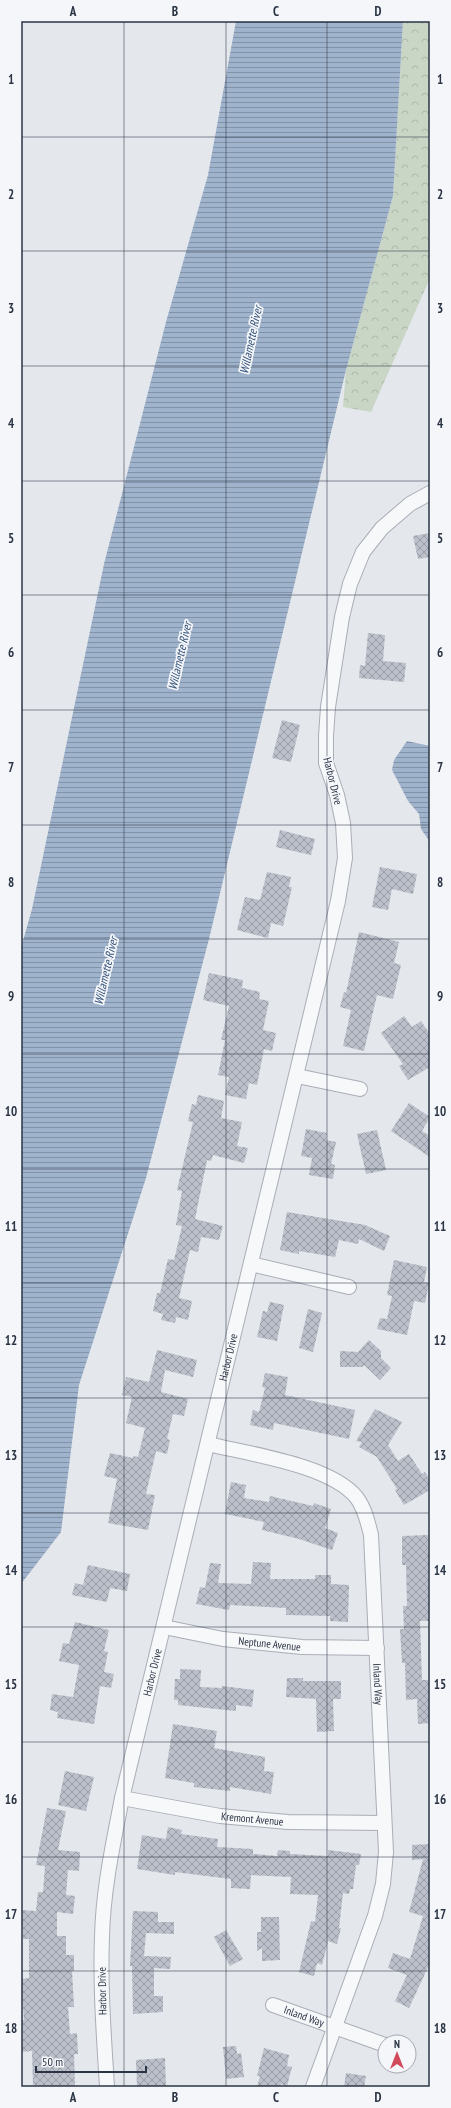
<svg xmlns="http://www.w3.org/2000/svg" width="451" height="2108" font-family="'PT Sans Narrow',sans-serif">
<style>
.forest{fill:url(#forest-crowns)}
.water{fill:url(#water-rules)}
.building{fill:url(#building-cross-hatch)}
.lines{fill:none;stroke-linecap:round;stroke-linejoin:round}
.street-casing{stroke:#a9aeb7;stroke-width:16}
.street{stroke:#f7f8fa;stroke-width:14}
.grid{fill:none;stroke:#2b3445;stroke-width:1;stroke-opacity:0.55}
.labels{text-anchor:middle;stroke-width:3.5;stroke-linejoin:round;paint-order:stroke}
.street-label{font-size:11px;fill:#2b3445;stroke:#f4f6f9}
.water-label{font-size:12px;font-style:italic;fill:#34527a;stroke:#f4f6f9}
.neatline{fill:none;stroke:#2b3445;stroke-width:1.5}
.grid-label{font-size:13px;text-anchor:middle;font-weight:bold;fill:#2b3445}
</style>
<defs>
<pattern id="forest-crowns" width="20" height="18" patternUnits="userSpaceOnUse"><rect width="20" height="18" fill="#c9d6c5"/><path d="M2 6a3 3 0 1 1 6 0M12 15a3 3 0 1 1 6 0" fill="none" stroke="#adb8ab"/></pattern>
<pattern id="water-rules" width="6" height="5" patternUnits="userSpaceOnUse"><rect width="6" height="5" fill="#9fb4cc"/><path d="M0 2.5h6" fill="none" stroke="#8293a7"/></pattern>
<pattern id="building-cross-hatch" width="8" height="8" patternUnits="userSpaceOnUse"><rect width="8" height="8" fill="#bbc0ca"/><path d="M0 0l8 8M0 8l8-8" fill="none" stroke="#989da6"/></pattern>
</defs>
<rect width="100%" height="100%" fill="#e4e7ec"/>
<path class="forest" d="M403,21H430V278L371,412L343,407L346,370L393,196Z"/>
<path class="water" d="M236,21H403L393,196L346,370L209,939L146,1178L79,1385L61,1532L21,1584V948L32,909L104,564L166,322L208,175Z
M407,741L430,746V842L421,829L419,814L408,801L392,770L394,760Z"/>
<path class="building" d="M430,533V557L418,559L413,536Z
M368,633L385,635L383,661L406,663L404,682L359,678L360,665L365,666Z
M282,720L300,725L291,762L272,758Z
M280,830L315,839L311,855L276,847Z
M380,867L417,874L413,894L392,889L388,910L372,907Z
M267,872L291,877L289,887H292L283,926L271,923L268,938L237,930L245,897L260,900Z
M359,932L399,942L394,963L401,965L393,999L377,995L364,1051L343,1046L351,1010L340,1007L344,992L346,993Z
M209,973L243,980L242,988L260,992L259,999L269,1001L263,1030L276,1033L272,1051L264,1049L257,1085L249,1083L246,1099L225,1095L229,1077L218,1075L225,1040H221L229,1006L203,1000Z
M404,1016L412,1027L421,1021L430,1034V1067L408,1080L399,1066L403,1064L381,1033Z
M198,1095L224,1101L221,1118L242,1122L237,1146L248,1148L244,1163L213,1155L211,1161L207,1160L195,1219L223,1226L219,1240L201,1237L198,1252L190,1250L179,1298L192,1301L188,1320L176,1317L175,1323L161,1320L163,1314L153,1311L157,1293H160L168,1259L174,1260L182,1226L176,1225L182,1191L177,1190L193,1122L188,1121L192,1104L196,1105Z
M409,1103L430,1117L422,1131L430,1136V1157L391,1131Z
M306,1129L327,1133L326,1140L336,1142L331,1164L335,1165L333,1179L309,1175L312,1158L301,1156Z
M377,1130L386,1170L366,1174L357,1134Z
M287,1212L365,1225L390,1236L384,1251L359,1239L358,1244L339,1240L335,1257L299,1251V1254L280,1250Z
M394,1260L427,1267L424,1282L429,1283L425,1303L414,1301L407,1335L377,1329L380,1318L387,1319L392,1296L387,1295Z
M270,1302L284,1305L277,1341L257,1337L263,1311L267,1312Z
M308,1309L322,1313L313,1352L299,1348Z
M369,1340L381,1351V1358L391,1368L380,1380L364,1365L363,1367H340V1351L358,1352Z
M157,1350L197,1360L193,1377L165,1370L161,1392L188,1399L184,1416L173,1414L167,1439L170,1440L167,1454L156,1451L146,1494L155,1495L148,1530L108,1523L117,1479L104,1476L110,1453L133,1458V1456L138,1457L145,1428L126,1423L132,1397L122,1395L126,1377L149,1382Z
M265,1373L288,1377L285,1395L355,1410L349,1439L274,1423L273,1430L250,1425L253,1410L259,1412L265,1388L262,1387Z
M375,1409L402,1422L388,1445L398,1461L409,1454L422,1474L425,1472L430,1481V1490L404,1505L395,1490L397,1489L377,1457L359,1447L362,1442L356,1441Z
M231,1482L246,1485L244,1498L269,1502L270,1496L313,1506L314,1503L331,1509L325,1528L338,1533L332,1550L299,1539L262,1530L264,1522L225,1514Z
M428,1535V1553H430V1621H420L422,1680H430V1723L418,1724L417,1699L406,1700L405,1663H402L400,1629H404L403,1606H407L406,1565H402V1536Z
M253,1562L271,1563L270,1579H315V1575H331V1584L349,1585L348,1622L330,1621V1616L286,1615V1608L230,1605L229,1610L196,1604L200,1587L205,1588L210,1563L221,1564L218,1583L251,1584Z
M88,1565L130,1574L127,1591L110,1588L107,1602L72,1595L75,1583L83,1585Z
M75,1622L109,1630L104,1651L108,1652L104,1672L114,1674L111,1688L100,1686L94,1724L57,1718L58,1712L50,1710L52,1694L73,1697L79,1665L59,1661L63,1643L69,1644Z
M180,1669L201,1670L200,1687L222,1688V1686L254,1690L252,1707L236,1705V1711L178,1705V1700H174L175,1679H180Z
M287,1678H303V1681H341V1699H333L334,1731L317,1732L316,1699L286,1697Z
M173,1724L217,1731L214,1748L265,1757L264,1771L274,1772L271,1794L230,1787V1791L194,1787V1783L165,1778Z
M65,1771L94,1777L86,1811L58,1805Z
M47,1808L66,1811L58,1850L80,1852L79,1871L68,1870L66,1895L75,1896L73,1914L57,1912V1936H66V1955H74V1971H72L74,2007H68L70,2034L77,2033L78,2054H74L75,2087H39V2085H33L32,2051L21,2052V2020H24L21,1979L29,1978V1939H23V1926H21L22,1910L36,1911L38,1892H43L45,1866L36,1865Z
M168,1827L182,1830L181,1834L218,1839L217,1847L253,1849V1854L277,1856L278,1850L290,1851V1854L328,1856V1850L361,1854L359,1865H356L353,1889H350L349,1894L343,1893L339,1928H341L337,1944L328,1941L322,1965L317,1963L314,1976L299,1972L311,1921L315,1922L318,1895L290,1894L291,1877L251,1875L250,1889L231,1888V1879L175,1872V1875L137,1869L142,1835L166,1839Z
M430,1844V1892L427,1903H430V1963L409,2008L395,2001L407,1975L388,1968L393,1953L410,1959L423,1916L409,1912L423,1859L412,1860V1845Z
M133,1911L158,1912V1922H174V1934L146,1933L144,1956L171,1957L170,1969L154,1968V1996H163V2012L133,2014L132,1966H130Z
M261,1917H279L280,1960L262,1961V1948L257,1951V1932H261Z
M226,1930L243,1959L230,1966L214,1937Z
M236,2046L237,2054L241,2053L244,2077L226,2079L223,2047Z
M264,2048L289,2055L287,2066L292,2067L287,2086L281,2084L280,2087H257L260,2076H257Z
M165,2058L166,2087H137L136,2060Z
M346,2073L366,2076L364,2087H344Z"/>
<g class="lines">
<defs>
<g id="street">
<path d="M297,1076L360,1089"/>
<path d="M251,1264L349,1287"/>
<path id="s1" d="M208,1444C249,1454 331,1465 357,1498C365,1509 368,1523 371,1535L386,1852L383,1884L375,1916L313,2087"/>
<path id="s2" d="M164,1627L223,1639L302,1647L377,1648"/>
<path id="s3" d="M122,1798L220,1816L288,1822L384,1823"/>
<path id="s4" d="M273,2005L385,2045"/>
<path id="s5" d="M107,2087C104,2037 100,1987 102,1937C103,1890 113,1844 122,1798L338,901L345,858L343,823L337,795L326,763V736L328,707L342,617L350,584L363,552L382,528L410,504L430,493"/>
</g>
</defs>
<use href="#street" class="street-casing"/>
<use href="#street" class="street"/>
</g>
<path class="grid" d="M124,21V2087M226,21V2087M327,21V2087M21,137H430M21,251H430M21,366H430M21,481H430M21,595H430M21,710H430M21,825H430M21,939H430M21,1054H430M21,1169H430M21,1283H430M21,1398H430M21,1513H430M21,1627H430M21,1742H430M21,1857H430M21,1971H430"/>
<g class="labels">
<g class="street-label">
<text transform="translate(333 781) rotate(76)" y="4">Harbor Drive</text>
<text dy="4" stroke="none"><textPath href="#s5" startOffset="744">Harbor Drive</textPath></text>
<text dy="4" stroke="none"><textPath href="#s2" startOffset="107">Neptune Avenue</textPath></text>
<text dy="4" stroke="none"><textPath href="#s5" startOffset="420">Harbor Drive</textPath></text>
<text dy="4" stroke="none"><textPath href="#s1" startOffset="350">Inland Way</textPath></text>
<text dy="4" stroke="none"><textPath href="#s3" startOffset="132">Kremont Avenue</textPath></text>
<text transform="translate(102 1991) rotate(-91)" y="4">Harbor Drive</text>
<text dy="4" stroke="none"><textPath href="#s4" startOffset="33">Inland Way</textPath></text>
</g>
<g class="water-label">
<text transform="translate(251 340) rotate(-78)" y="4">Willamette River</text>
<text transform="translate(180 656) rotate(-77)" y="4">Willamette River</text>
<text transform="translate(106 971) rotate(-77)" y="4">Willamette River</text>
</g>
</g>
<rect width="451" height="2108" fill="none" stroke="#f4f6f9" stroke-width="44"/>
<g transform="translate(397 2054)"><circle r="19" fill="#f4f6f9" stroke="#a4a8b1"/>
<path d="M0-3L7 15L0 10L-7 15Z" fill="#d1495b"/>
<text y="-6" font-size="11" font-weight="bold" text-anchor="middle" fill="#2b3445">N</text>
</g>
<path d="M36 2066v6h110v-6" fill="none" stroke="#2b3445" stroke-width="2"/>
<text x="42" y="2066" font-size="12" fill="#2b3445" stroke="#f4f6f9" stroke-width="3" paint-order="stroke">50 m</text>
<rect x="22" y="22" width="407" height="2064" class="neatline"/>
<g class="grid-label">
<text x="73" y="16">A</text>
<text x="175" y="16">B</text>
<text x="276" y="16">C</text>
<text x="378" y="16">D</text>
<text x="11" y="84">1</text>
<text x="440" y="84">1</text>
<text x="11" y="199">2</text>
<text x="440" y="199">2</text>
<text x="11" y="313">3</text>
<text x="440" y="313">3</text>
<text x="11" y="428">4</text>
<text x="440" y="428">4</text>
<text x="11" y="543">5</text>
<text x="440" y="543">5</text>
<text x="11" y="657">6</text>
<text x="440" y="657">6</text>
<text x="11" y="772">7</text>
<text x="440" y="772">7</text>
<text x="11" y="887">8</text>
<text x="440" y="887">8</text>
<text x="11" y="1001">9</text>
<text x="440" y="1001">9</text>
<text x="11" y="1116">10</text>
<text x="440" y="1116">10</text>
<text x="11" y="1231">11</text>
<text x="440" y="1231">11</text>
<text x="11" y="1345">12</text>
<text x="440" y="1345">12</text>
<text x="11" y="1460">13</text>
<text x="440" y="1460">13</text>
<text x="11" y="1575">14</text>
<text x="440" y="1575">14</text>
<text x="11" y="1689">15</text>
<text x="440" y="1689">15</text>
<text x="11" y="1804">16</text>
<text x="440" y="1804">16</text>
<text x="11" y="1919">17</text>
<text x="440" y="1919">17</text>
<text x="11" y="2033">18</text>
<text x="440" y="2033">18</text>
<text x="73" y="2102">A</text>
<text x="175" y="2102">B</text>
<text x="276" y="2102">C</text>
<text x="378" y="2102">D</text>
</g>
</svg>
